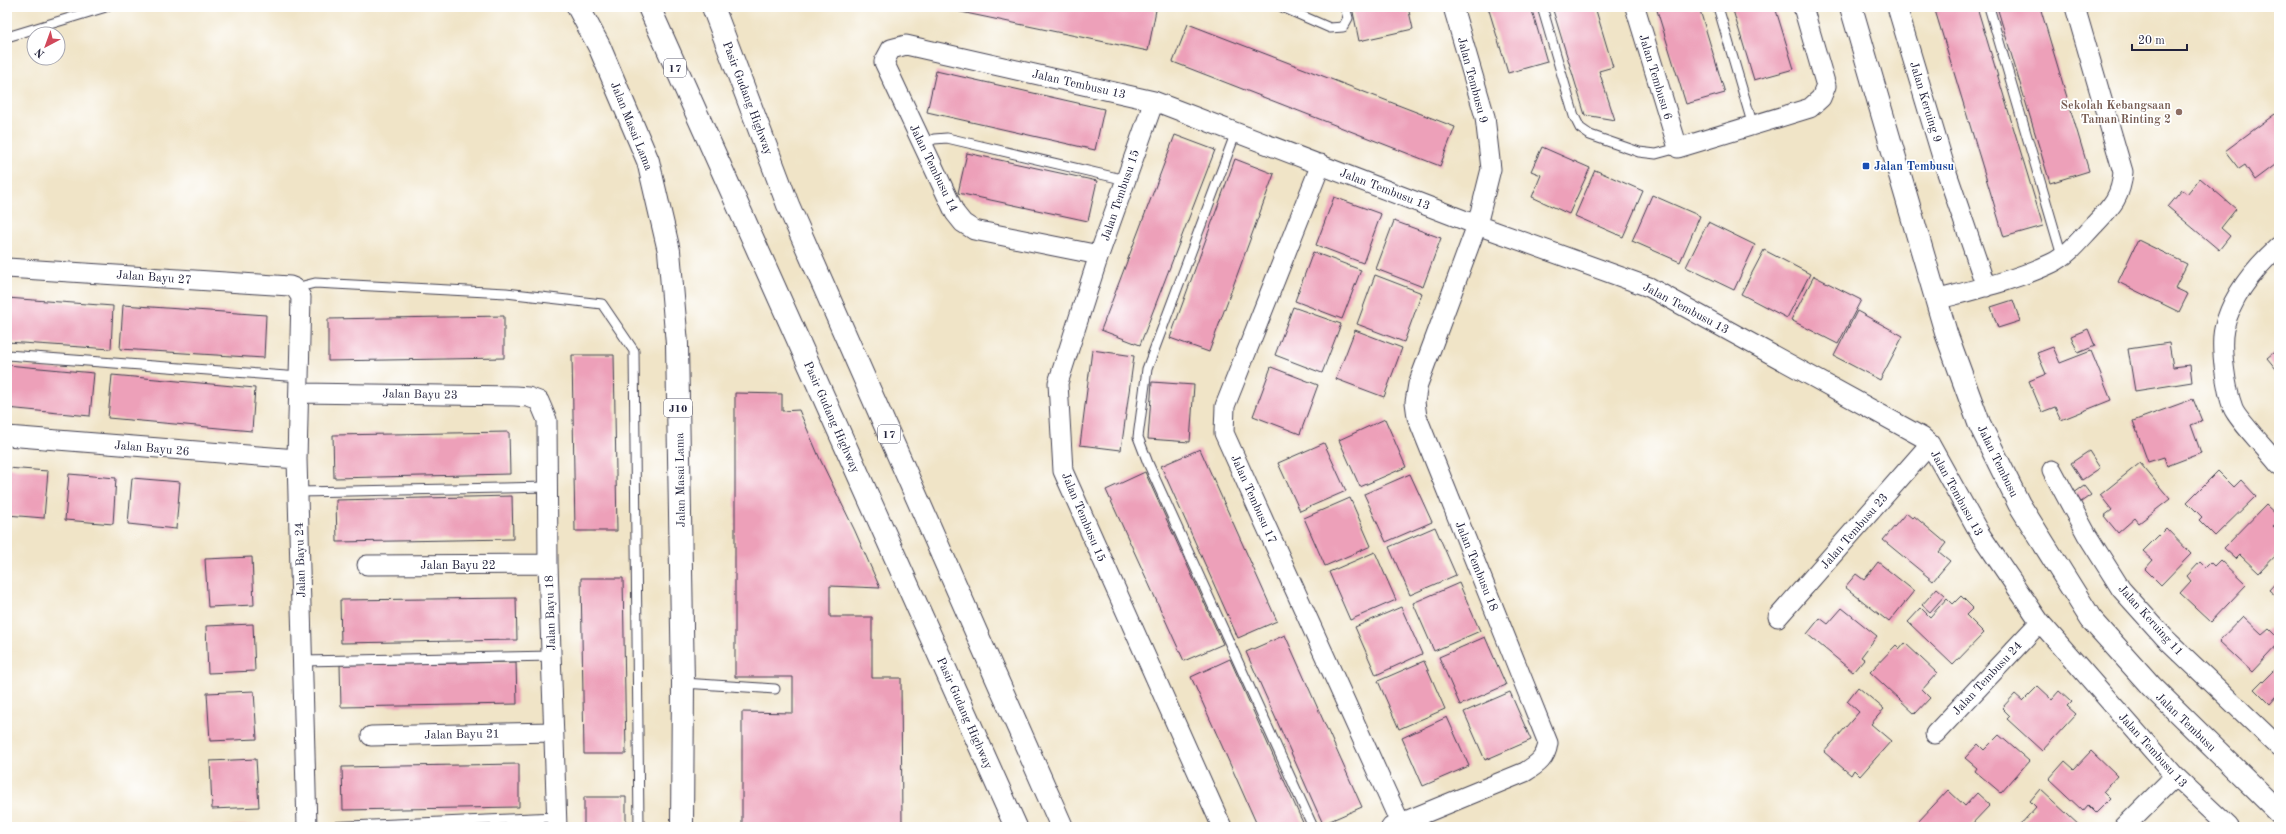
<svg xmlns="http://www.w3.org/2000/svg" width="2286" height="834" font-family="'Old Standard TT',serif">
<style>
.building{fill:#eda0b9}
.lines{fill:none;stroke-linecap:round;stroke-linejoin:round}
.lane-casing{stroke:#413f50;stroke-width:11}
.street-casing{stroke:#413f50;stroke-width:21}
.secondary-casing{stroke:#413f50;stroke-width:24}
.primary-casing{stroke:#413f50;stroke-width:24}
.highway-casing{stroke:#413f50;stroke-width:24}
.lane{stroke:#fff;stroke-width:9}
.street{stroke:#fff;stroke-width:19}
.secondary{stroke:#fff;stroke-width:22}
.primary{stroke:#fff;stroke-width:22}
.highway{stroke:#fff;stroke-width:22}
.education-dot{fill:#8d6e63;stroke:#fff;stroke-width:1.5}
.transit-dot{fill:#1a4fb4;stroke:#fff;stroke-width:1.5}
.labels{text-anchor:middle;stroke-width:3.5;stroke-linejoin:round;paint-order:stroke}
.shield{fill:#fff;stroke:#646476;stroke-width:1}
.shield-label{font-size:11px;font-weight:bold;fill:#22223b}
.street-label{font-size:12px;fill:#22223b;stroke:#fff}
.education-label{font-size:12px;font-weight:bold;fill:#785e54;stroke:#fff;text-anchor:end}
.transit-label{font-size:12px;font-weight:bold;fill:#164399;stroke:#fff;text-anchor:start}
</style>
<rect width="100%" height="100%" fill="#fff"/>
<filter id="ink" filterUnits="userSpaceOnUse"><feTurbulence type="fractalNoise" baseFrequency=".025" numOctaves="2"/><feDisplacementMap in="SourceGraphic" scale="8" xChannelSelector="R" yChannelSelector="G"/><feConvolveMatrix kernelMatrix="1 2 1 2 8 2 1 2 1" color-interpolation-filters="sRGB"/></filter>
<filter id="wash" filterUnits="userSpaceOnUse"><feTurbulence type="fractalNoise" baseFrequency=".012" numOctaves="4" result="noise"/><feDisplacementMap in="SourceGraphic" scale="16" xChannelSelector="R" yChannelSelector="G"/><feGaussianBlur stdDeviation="0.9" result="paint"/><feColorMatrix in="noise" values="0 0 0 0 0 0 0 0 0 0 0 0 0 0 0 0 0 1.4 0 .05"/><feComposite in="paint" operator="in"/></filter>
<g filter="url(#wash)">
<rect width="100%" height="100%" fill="#f0e4c7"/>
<g id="blocks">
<path class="building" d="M937,7H1141L1156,10L1148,51Z
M1352,7H1408L1413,29L1359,41Z
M1488,7H1531L1547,62L1508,73Z
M1552,7H1595L1613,67L1599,71L1615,120L1585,115Z
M1656,7H1699L1725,93L1686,104Z
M1732,7H1775L1794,69L1754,80Z
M1934,7H1977L2043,226L2004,237Z
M1997,7H2040L2089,171L2050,183Z
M1188,24L1455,127L1440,166L1173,62Z
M936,71L1104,109L1095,150L927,112Z
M2275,114L2279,119V162L2255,180L2245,165L2239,169L2225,151Z
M1175,135L1215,150L1140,345L1101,330Z
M1542,147L1590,168L1569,214L1532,197L1541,175L1531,171Z
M967,153L1097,181L1088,221L958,193Z
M1235,159L1274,174L1209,352L1170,338Z
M1595,170L1643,191L1623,237L1575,216Z
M2200,178L2236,209L2221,228L2230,236L2219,250L2168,207L2182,190L2187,194Z
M1652,195L1700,216L1680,262L1632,241Z
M1334,197L1381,214L1363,263L1316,245Z
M1394,221L1441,238L1423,287L1376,269Z
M1708,222L1755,245L1734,290L1686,267Z
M2138,240L2187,264L2175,288L2188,294L2179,312L2118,282Z
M1764,250L1810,274L1787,318L1741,294Z
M1313,252L1361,270L1342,319L1295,301Z
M1375,275L1422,293L1404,342L1357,324Z
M1814,276L1861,300L1838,344L1791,320Z
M7,298L113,306L111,349L7,342Z
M2013,300L2020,321L1998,328L1991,307Z
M123,305L266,315L264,358L120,349Z
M1293,307L1341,324L1322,373L1275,355Z
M1857,311L1903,336L1880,380L1834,356Z
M504,316V358L328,361V319Z
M2088,329L2095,346L2078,353L2071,336Z
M1355,330L1402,348L1384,397L1336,379Z
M2169,343L2173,367L2190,365L2192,382L2135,391L2128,349Z
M2053,347L2060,363L2091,351L2111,400L2061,420L2055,407L2042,412L2029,381L2046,374L2037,353Z
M2279,348V366L2276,369L2267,358Z
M1092,350L1134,356L1121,450L1080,445Z
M572,355H614L617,531H575Z
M7,365L94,373L90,416L7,408Z
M1271,367L1318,385L1300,434L1253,416Z
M112,375L255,388L252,431L108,418Z
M1152,382L1194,385L1190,442L1148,439Z
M735,393L782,394V411L799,410L820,459L855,531L880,588L830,586V617H872V678H901L902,827H742V712L793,713V677H735Z
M2193,399L2202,421L2191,425L2201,453L2167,466L2164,457L2148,462L2133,421Z
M1385,419L1406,467L1360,487L1339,440Z
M509,432L510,474L334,478L333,435Z
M1324,443L1346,491L1300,511L1278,463Z
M1200,449L1277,621L1238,638L1161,466Z
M2089,451L2100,468L2082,480L2071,463Z
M2140,463L2170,499L2139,523L2135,518L2118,533L2104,516L2112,510L2100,495Z
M7,468L48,471L44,518L7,515Z
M2218,471L2234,487L2241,480L2256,496L2215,536L2199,520L2202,517L2187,502Z
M1145,472L1223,644L1184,661L1106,490Z
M69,474L116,478L113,524L65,520Z
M1410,474L1432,522L1386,542L1364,494Z
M132,478L180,482L176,529L128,524Z
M2084,486L2091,495L2081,502L2074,493Z
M512,496L513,539L337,542L336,500Z
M1350,498L1371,546L1325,566L1304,518Z
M2266,505L2279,517V521L2273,526L2279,532V552L2259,573L2240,555L2236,559L2224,548Z
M1906,513L1912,518L1914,516L1946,543L1939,552L1950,561L1933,581L1883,540Z
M1435,527L1456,575L1410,595L1389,547Z
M2166,528L2191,554L2161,585L2145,569L2153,560L2143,551Z
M1375,552L1396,600L1350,620L1329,572Z
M252,557L254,605L208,607L205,559Z
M2220,560L2246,585L2211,622L2180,593L2191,581L2187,576L2200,562L2205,567L2210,562L2214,566Z
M1878,562L1914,591L1889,622L1845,587L1856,574L1864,580Z
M581,578H623L626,754H584Z
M2279,579V599L2269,590Z
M1459,583L1480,631L1434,651L1413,603Z
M1937,588L1945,595L1930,612L1922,605Z
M1961,596L1973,608L1966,615L1984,633L1953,665L1908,622L1921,608L1930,617L1947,598L1953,604Z
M516,598L517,640L341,643L340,600Z
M1401,607L1422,654L1376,675L1355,627Z
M1842,608L1877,636L1861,657L1864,659L1853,672L1807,634L1820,618L1828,624Z
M2243,616L2262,634L2269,628L2279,638V643L2252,672L2219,641Z
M253,624L255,671L208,673L206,626Z
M1285,635L1362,807L1323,824L1246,652Z
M1485,637L1506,685L1460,705L1439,657Z
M1905,643L1937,673L1922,690L1930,698L1915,714L1870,672L1896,645L1900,649Z
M1230,659L1299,814L1305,827H1258L1222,746L1191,677Z
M1424,661L1445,709L1399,729L1378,681Z
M516,662L517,704L341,707L340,665Z
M2279,665V698L2277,696L2270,704L2255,689Z
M2038,686L2052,699L2059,691L2071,702L2067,706L2076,714L2042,751L2007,719L2010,716L2002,708L2015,694L2023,701Z
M1858,687L1884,709L1871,724L1891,741L1860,776L1854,770L1851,775L1824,752L1859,712L1847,701Z
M254,691L257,739L210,741L207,693Z
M1510,692L1531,740L1485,760L1464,712Z
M1447,717L1469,766L1423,786L1402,738Z
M1999,735L2029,761L2001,793L1975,771L1977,768L1965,758L1978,744L1984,750Z
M2091,751L2117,776L2103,792L2110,799L2096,813L2088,805L2083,811L2049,779L2065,761L2074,769Z
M256,759L259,807L212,809L210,761Z
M519,764V807L343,810L342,767Z
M2040,789L2081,827H2023L2020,825L2036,807L2030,801Z
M1948,790L1965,806L1977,793L1990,805L1969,827H1919L1917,823Z
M584,797H626V827H584Z
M259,825V827H233L232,826Z"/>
</g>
</g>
<g filter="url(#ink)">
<use href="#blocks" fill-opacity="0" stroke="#413f50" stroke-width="1"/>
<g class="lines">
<defs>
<path id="lane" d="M1282,7L1330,28L1343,27L1348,18L1345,7
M1542,7L1574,116L1580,128L1590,135L1639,152L1656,154L1678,148
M1718,7L1753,126
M1989,7L2062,256
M7,37L106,7
M1236,132L1147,369L1138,437L1148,463L1313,827
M923,145L934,139L947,138L1126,180
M295,288L315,283L506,293L602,304L634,351L639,827
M7,355L300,377
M299,492L547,487
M303,661L552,656
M683,683L775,689
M327,827L557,817"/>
<path id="street" d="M1635,7L1678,148L1810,108L1821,98L1826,86L1803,7
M1897,7L1945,167L1986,287
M1154,101L1099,255L1058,383L1063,471L1222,827
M1321,164L1225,406L1224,433L1402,827
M2279,246C2256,267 2231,297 2224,329C2220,347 2226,390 2233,408C2237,419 2270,453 2279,465
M1099,255L974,230L963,223L955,213L884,62L891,49L906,45L1154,101L1477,225L1649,287L1922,437L1930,444L1980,534L2040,622L2175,776L2229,827
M7,268L290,286L295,288L301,297L297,459L307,827
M1936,300C1973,290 2019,279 2052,263C2069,255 2082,237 2095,224C2112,206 2121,197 2123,172L2075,7
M300,393L515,396L528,397L539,401L547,420L548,564L557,827
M7,436L297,459
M2052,470L2087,535L2121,589L2165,638L2279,747
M367,565L548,564
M1778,617L1930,444
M1935,734L2040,622
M371,736L554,732
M1391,827L1525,772C1538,764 1546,758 1548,743L1417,417L1415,402L1418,384L1477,225L1491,169L1485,117L1453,7
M2124,827L2175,776"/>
<path id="secondary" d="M1851,7L1946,333L1979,423L2019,504L2091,619L2151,686L2279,812"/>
<path id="primary" d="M578,7L599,46L648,161L669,251L677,344L683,683L682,827"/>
<path id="highway" d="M649,7L1016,827
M713,7L788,205L1062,827"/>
</defs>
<use href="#lane" class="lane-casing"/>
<use href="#street" class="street-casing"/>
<use href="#secondary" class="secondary-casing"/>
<use href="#primary" class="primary-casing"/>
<use href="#highway" class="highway-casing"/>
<use href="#lane" class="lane"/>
<use href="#street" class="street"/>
<use href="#secondary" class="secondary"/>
<use href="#primary" class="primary"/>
<use href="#highway" class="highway"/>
</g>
</g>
<circle class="education-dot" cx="2179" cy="112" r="4"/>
<rect class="transit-dot" x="1862" y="162" width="8" height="8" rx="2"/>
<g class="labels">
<g class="shield">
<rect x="664" y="59" width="22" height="18" rx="3"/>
<rect x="664" y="399" width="28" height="18" rx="3"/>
<rect x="878" y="425" width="22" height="18" rx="3"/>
</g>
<g class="shield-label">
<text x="675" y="72">17</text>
<text x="678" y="412">J10</text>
<text x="889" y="438">17</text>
</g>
<g class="street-label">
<text transform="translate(1656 77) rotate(73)" y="4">Jalan Tembusu 6</text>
<text transform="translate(1473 80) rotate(75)" y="4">Jalan Tembusu 9</text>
<text transform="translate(1079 84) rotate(13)" y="4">Jalan Tembusu 13</text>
<text transform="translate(748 98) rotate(69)" y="4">Pasir Gudang Highway</text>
<text transform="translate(1926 102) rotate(73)" y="4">Jalan Keruing 9</text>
<text transform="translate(632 126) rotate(68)" y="4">Jalan Masai Lama</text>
<text transform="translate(934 168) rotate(64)" y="4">Jalan Tembusu 14</text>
<text transform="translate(1385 189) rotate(21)" y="4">Jalan Tembusu 13</text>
<text transform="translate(1120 195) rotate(-71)" y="4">Jalan Tembusu 15</text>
<text transform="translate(154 277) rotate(4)" y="4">Jalan Bayu 27</text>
<text transform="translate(1686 308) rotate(28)" y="4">Jalan Tembusu 13</text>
<text transform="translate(420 394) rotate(1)" y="4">Jalan Bayu 23</text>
<text transform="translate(832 417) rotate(66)" y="4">Pasir Gudang Highway</text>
<text transform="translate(152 448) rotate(5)" y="4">Jalan Bayu 26</text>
<text transform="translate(1998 461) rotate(64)" y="4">Jalan Tembusu</text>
<text transform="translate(680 480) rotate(-91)" y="4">Jalan Masai Lama</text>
<text transform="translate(1957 493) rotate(61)" y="4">Jalan Tembusu 13</text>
<text transform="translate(1254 499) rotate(66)" y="4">Jalan Tembusu 17</text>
<text transform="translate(1084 517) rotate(67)" y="4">Jalan Tembusu 15</text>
<text transform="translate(1854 531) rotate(-49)" y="4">Jalan Tembusu 23</text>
<text transform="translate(300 560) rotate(-92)" y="4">Jalan Bayu 24</text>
<text x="458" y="569">Jalan Bayu 22</text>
<text transform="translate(1477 566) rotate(68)" y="4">Jalan Tembusu 18</text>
<text transform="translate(550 613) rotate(-92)" y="4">Jalan Bayu 18</text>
<text transform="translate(2151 620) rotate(48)" y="4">Jalan Keruing 11</text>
<text transform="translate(1987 678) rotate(-47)" y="4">Jalan Tembusu 24</text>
<text transform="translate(965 713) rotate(66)" y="4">Pasir Gudang Highway</text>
<text transform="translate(2186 722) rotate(44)" y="4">Jalan Tembusu</text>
<text transform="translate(462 734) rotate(-1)" y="4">Jalan Bayu 21</text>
<text transform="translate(2153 750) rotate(48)" y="4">Jalan Tembusu 13</text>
</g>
<g class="education-label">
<text x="2171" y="109">Sekolah Kebangsaan<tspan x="2171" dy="14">Taman Rinting 2</tspan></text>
</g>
<g class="transit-label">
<text x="1874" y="170">Jalan Tembusu</text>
</g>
</g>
<rect width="2286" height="834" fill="none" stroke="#fff" stroke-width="24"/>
<g transform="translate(46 46) rotate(221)"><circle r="19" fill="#ffffff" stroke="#a7a7b1"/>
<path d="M0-3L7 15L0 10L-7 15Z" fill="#d1495b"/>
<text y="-6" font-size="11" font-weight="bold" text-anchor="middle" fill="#22223b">N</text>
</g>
<path d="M2132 44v6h55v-6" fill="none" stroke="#22223b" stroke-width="2"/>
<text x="2138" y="44" font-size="12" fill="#22223b" stroke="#ffffff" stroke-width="3" paint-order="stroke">20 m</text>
</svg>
